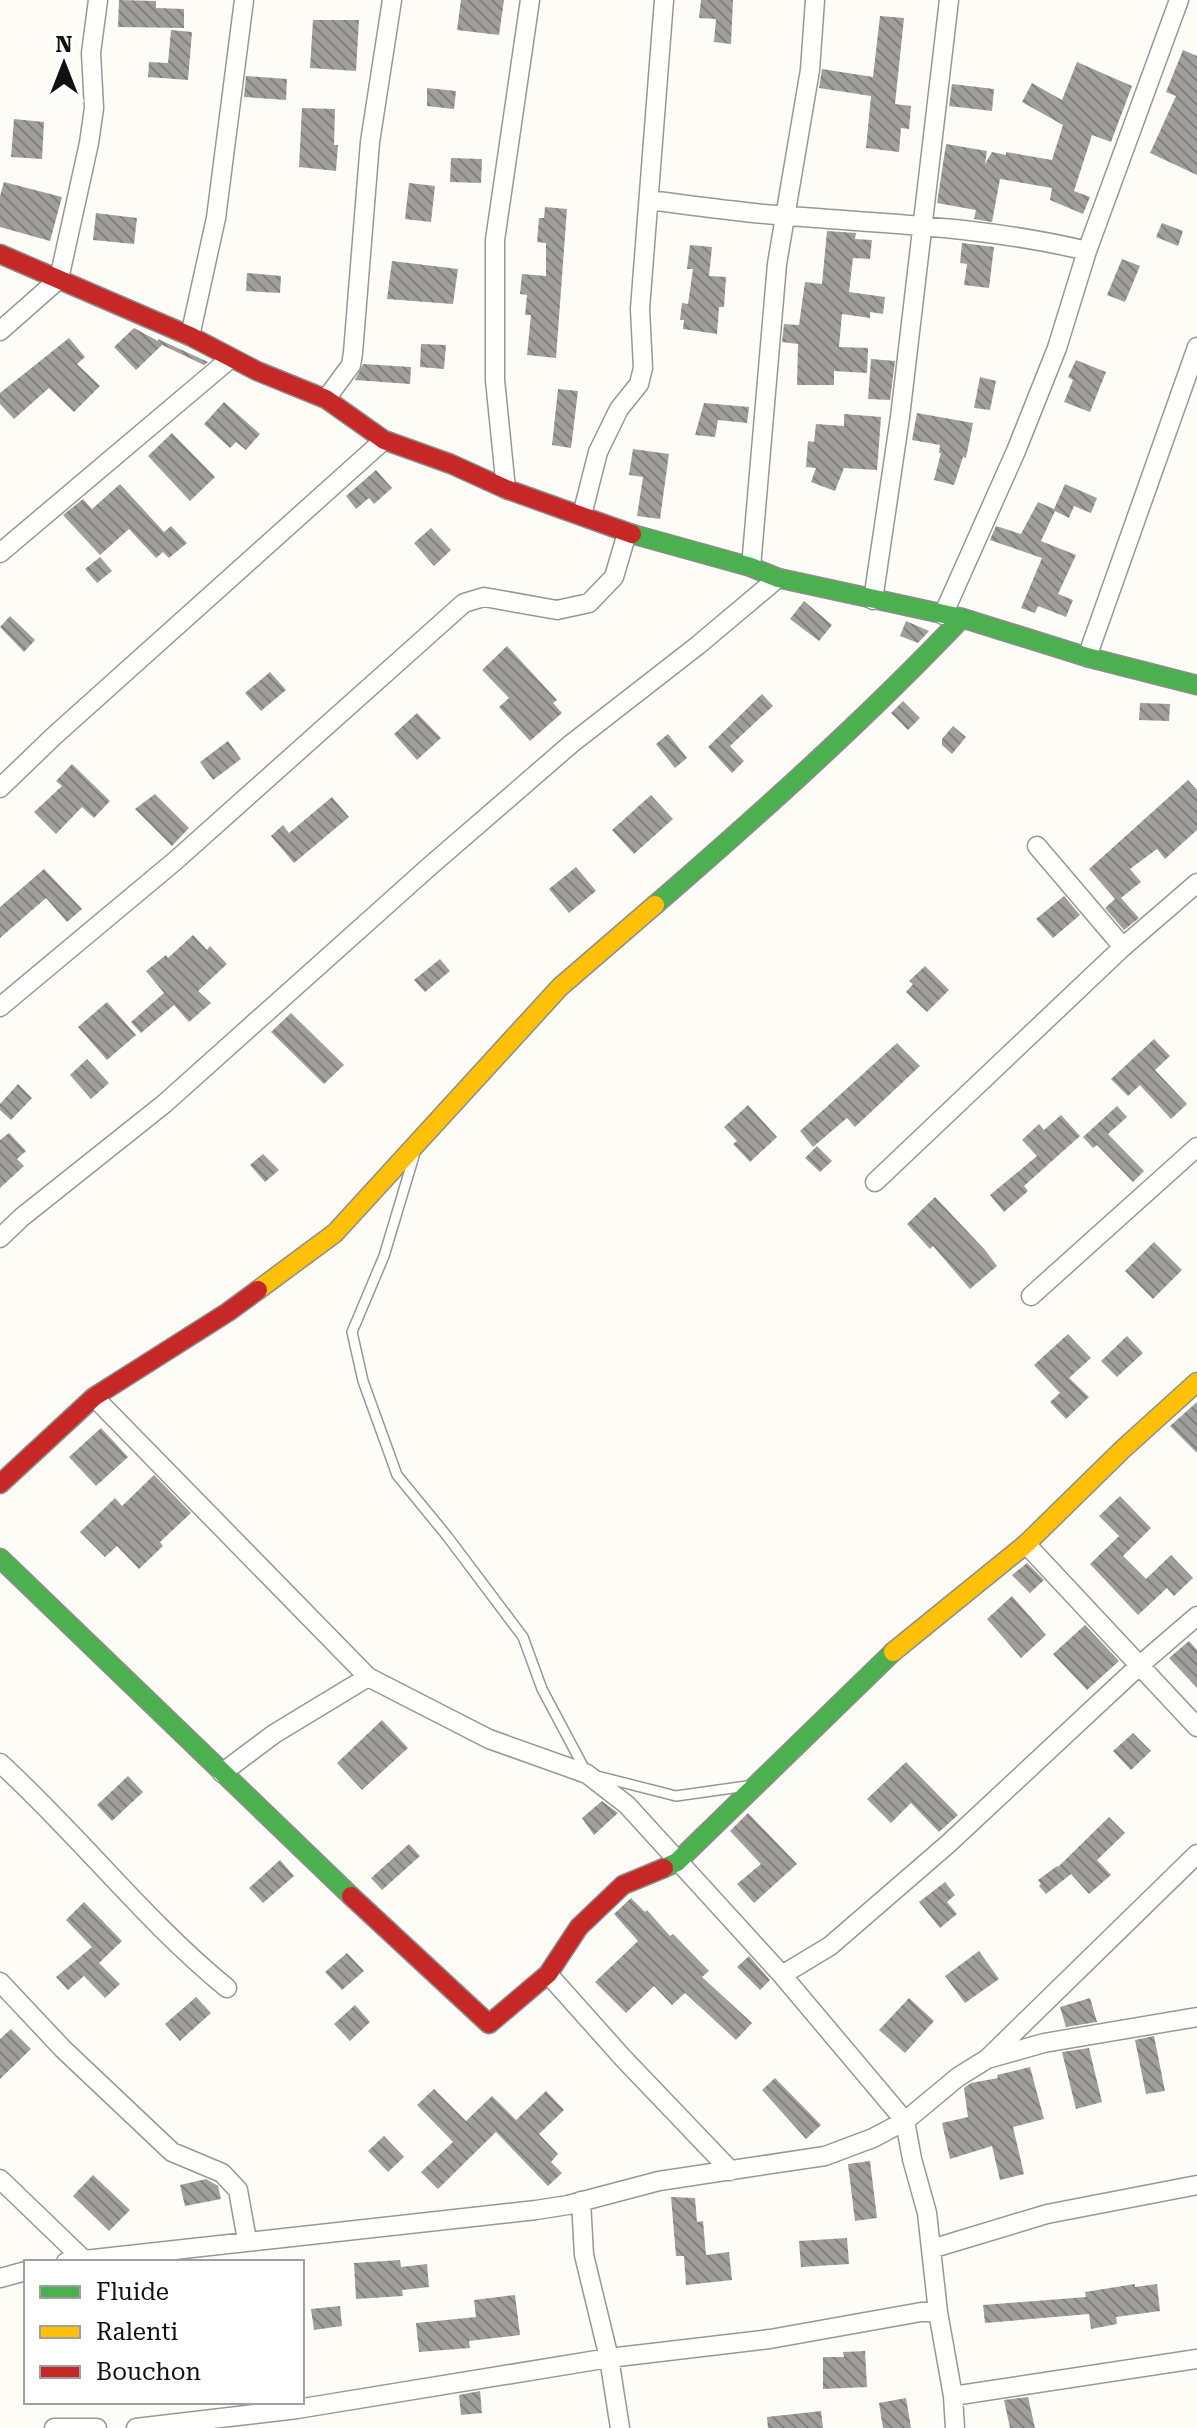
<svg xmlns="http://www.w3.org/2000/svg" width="1197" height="2428" font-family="'Roboto Serif',serif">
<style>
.building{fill:url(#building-back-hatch)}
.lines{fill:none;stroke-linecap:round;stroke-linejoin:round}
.lane-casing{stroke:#979795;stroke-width:12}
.street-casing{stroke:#979795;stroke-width:21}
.fast-casing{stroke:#8e8d8b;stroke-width:21}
.slow-casing{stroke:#8e8d8b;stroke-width:21}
.jam-casing{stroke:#8e8d8b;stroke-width:21}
.lane{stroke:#fffffe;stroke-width:9}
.street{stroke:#fffffe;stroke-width:18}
.fast{stroke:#4caf50;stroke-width:18}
.slow{stroke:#ffc107;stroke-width:18}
.jam{stroke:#c62828;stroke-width:18}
</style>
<defs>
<pattern id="building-back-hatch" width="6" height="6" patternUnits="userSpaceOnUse" patternTransform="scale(2)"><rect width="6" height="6" fill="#a19f9c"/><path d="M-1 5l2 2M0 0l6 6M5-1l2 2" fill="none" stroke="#82807e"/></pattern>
</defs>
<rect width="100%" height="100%" fill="#fdfcf7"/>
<path class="building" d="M119,0L156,1V8L184,9V28L118,27Z
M461,0H504L499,35L457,30Z
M701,0H733L731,44L714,42L716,19L699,18Z
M880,16L904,18L895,104L911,106L909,129L901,128L899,152L866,148L871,96L819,88L822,69L873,77Z
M313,20H359L356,71L310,68Z
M171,30L192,32L188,80L148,77L149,62L168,63Z
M1183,50L1197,56V175L1150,153L1176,96L1166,92Z
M1077,62L1132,86L1111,142L1092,135L1074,191L1090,197L1083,214L1050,200L1052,188L1000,179L992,222L974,219L976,210L937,203L946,144L987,151L985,164L992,152L1006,155V152L1052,160L1063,125L1022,102L1032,83L1062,100Z
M246,76L287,79L286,100L244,97Z
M952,84L994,89L992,111L949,106Z
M427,88L456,91L454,109L427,106Z
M302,108L335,109L334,145H338L336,171L299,167Z
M14,119L44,122L42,159L11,157Z
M451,158L482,159L481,183L450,182Z
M4,182L62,197L50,241L0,227V196Z
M409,183L435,186L431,222L405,219Z
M545,207L567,209L556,358L527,355L531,315H525L527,295L520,294L522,274L546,276V243L537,242L539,218H544Z
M96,213L137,218L134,244L93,240Z
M1162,223L1183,231L1178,246L1156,237Z
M827,231L856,233L855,239L872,240L870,259L853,258L849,292L885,297L883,314L870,312V318L842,314L839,347L868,348L867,373L834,371V385H797L798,344L782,342L784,324L799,325L805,282L822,284Z
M962,243L994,247L989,288L964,285L967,264L960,263Z
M690,245L712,247L709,276L726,277L724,307H719L717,334L683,329L684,320H680L682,303L688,304L693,269H687Z
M1122,259L1140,266L1125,302L1107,295Z
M392,261L458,269L453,304L387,299Z
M247,273L281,276L280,293L246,291Z
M134,328L158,341V339L208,362L204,365L162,345L136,370L114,347Z
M69,338L85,357L77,364L100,386L74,412L49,388L14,419L0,404V393Z
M421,344L446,345L444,369L420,367Z
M871,359L895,361L890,400L868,399Z
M1076,360L1106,372L1090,412L1064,402L1073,380L1068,377Z
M363,364L411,367L410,384L355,380Z
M980,377L996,381L990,410L974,408Z
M558,389L578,391L571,448L552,445Z
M224,402L260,434L246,450L236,442L230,448L204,424Z
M704,403L749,407L747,423L718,420L715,437L695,435Z
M917,413L973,423L966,458L963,457L954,485L934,480L941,453H939L940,445L912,440Z
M844,414L881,417L877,470L844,468L835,491L811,482L816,468L806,467L808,441L814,442L816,424L844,426Z
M172,433L215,477L190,501L148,456Z
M633,449L669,454L660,519L637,516L643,477L629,475Z
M376,470L392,488L374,504L369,498L356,509L346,496Z
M120,484L164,532L171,526L187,543L169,558L163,552L156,558L129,529L100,555L63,515L83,499L92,509Z
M1065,484L1097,498L1091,513L1074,506L1069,518L1055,511L1041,541L1076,555L1058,594L1073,600L1066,617L1038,606L1035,613L1021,608L1042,558L990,540L996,526L1021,534L1038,502L1054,509Z
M431,528L451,550L434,566L414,543Z
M100,557L112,571L97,583L85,569Z
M804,601L832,625L819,641L790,619Z
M10,616L35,640L24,652L0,627Z
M906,621L929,631L918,643L900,636Z
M507,646L557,700L553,703L562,713L530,741L499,707L509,698L482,670Z
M270,672L286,690L261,711L245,693Z
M762,694L773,706L730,746L744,761L732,773L708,747Z
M903,701L920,718L908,730L891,713Z
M1140,703L1170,704L1169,721L1139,720Z
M417,713L441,738L417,760L394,734Z
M953,726L966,737L952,754L942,745V739Z
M668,734L687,758L675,768L656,744Z
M228,741L241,759L213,780L200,762Z
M72,764L110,801L94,818L82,807L56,834L34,812L62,786L56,781Z
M1188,780L1197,790V830L1165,859L1157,849L1130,869L1141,882L1121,898L1139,918L1124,930L1105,908L1115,899L1089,869Z
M155,794L189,828L172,846L135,809Z
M651,795L673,819L634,854L612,830Z
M332,797L349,817L294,863L271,836L283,825L289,833Z
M576,867L596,891L569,913L549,889Z
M44,869L82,909L67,922L46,898L0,938V907Z
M1064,896L1080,915L1053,938L1036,919Z
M193,935L207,950L210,946L227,964L198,991L211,1003L189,1022L174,1005L141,1033L131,1022L164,993L146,971L166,955L168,958Z
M440,959L450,971L425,992L414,980Z
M925,966L949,990L927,1012L906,992L913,984L909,981Z
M107,1002L136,1035L107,1060L78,1027Z
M291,1013L344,1065L324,1084L271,1032Z
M1154,1039L1170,1056L1155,1070L1187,1104L1171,1119L1140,1085L1128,1096L1111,1079Z
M897,1043L920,1066L855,1127L847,1118L813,1147L800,1131Z
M87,1059L109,1083L91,1099L70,1075Z
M18,1084L32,1098L11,1120L0,1110V1104Z
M748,1105L777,1137L750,1162L733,1144L737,1141L724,1127Z
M1117,1106L1127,1117L1108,1134L1144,1171L1133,1182L1097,1145L1093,1148L1083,1137Z
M1061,1115L1080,1136L1024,1186L1028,1191L1004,1212L990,1195L1037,1156L1022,1140L1039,1124L1044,1130Z
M9,1133L26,1151L17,1159L24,1166L0,1188V1140Z
M817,1146L832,1161L820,1172L805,1158Z
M263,1154L279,1170L265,1182L250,1165Z
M935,1197L985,1250L997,1266L970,1289L933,1246L930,1249L907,1224Z
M1154,1242L1182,1270L1153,1299L1125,1271Z
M1068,1334L1091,1358L1069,1378L1089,1397L1066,1419L1050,1402L1060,1393L1034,1365Z
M1127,1336L1143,1353L1117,1377L1101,1361Z
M1197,1402V1453L1170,1426Z
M101,1428L128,1457L96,1486L69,1457Z
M154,1475L191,1513L160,1542L163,1546L139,1569L117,1546L105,1557L80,1532L115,1498L122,1506Z
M1120,1496L1151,1528L1123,1556L1146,1579L1171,1555L1193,1578L1174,1596L1167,1588L1138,1615L1090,1564L1119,1536L1099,1516Z
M1027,1563L1044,1580L1030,1593L1012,1575Z
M1012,1596L1046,1635L1021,1658L987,1619Z
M1085,1625L1119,1661L1087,1690L1053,1654Z
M1189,1641L1197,1650V1688L1169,1658Z
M382,1720L408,1748L362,1790L337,1763Z
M1133,1733L1151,1751L1131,1770L1113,1751Z
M906,1762L958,1815L939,1832L911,1803L891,1823L867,1799Z
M128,1776L143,1792L112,1821L97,1805Z
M602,1801L618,1813L594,1835L582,1818Z
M748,1813L797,1864L754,1903L737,1884L761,1864L730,1831Z
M1109,1817L1125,1833L1097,1860L1111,1875L1089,1894L1071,1874L1046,1894L1039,1886L1041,1884L1038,1880L1057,1866L1058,1867Z
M409,1844L420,1856L382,1890L371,1878Z
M280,1860L294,1876L263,1903L249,1888Z
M945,1882L955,1895L947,1902L957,1914L940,1928L919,1902Z
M631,1898L645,1912L647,1910L670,1936L673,1934L709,1971L702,1977L752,2023L736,2040L685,1993L672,2005L654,1986L626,2013L595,1982L638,1941L614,1914Z
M84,1902L122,1941L99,1963L120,1984L105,1998L84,1976L68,1990L56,1977L92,1947L66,1920Z
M979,1951L999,1979L965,2003L945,1976Z
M347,1953L364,1971L342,1990L325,1972Z
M749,1956L770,1980L760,1990L737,1967Z
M196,1997L211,2013L180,2041L165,2024Z
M909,1998L934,2021L905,2053L879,2030Z
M1090,1998L1097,2022L1066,2027L1060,2007Z
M355,2005L370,2022L350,2041L334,2024Z
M11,2029L31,2049L0,2079V2039Z
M1154,2036L1165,2091L1146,2094L1135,2040Z
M1089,2048L1102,2102L1076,2109L1062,2052Z
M1030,2067L1044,2119L1013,2127L1024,2174L1000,2180L992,2146L950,2159L942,2123L968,2117L964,2088L971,2083L998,2078L997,2075Z
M775,2078L821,2125L806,2139L762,2090Z
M434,2089L466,2121L492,2096L516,2120L546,2091L564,2110L539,2134L558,2154L551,2162L562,2173L548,2186L496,2132L438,2189L421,2172L453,2142L417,2105Z
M384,2136L404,2157L388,2172L368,2151Z
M870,2161L877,2218L855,2221L848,2164Z
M93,2175L130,2210L109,2231L73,2196Z
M206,2179L218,2186L221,2199L185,2206L180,2185Z
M671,2197L695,2198L697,2222L703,2221L706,2255L729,2252L732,2280L686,2285L684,2256H676Z
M847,2238L849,2264L801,2267L799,2241Z
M400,2260L401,2267L427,2264L429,2287L402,2290L403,2296L356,2299L354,2263Z
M1135,2284V2287L1157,2284L1160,2311L1116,2317L1117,2324L1091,2329L1089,2314L985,2323L983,2305L1086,2297L1085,2292Z
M515,2295L520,2335L469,2341L470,2348L419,2352L416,2323L476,2317L474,2300Z
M340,2306L342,2326L314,2330L311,2309Z
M865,2351L867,2387L823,2389V2357H844L843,2352Z
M480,2391L482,2413L461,2415L459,2395Z
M1028,2397L1035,2428H1010L1004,2400Z
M906,2398L911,2428H883L879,2403Z
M821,2411L823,2428H768L767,2417Z"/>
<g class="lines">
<defs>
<path id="lane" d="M414,1156L384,1256L352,1332L363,1381L397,1475L447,1536L523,1637L542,1689L585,1770
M597,1776L676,1796L747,1786"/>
<path id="street" d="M649,200C696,206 743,213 789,216C889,224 989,227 1087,251
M0,331L59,279L89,143L94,108L91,53L98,0
M190,336L216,218L244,0
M326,399L351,365L353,353L370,142L392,0
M506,489L495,380V240L530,0
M582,515L598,452L619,409L639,384L643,368L640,309L664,0
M0,553L231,358
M751,567L777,264L810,70L815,0
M873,600L900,417L949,0
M943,615L1016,451L1057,348L1087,251L1179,0
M1087,657L1197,347
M0,788L54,736L384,440
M1037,846L1123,947
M0,1007L175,861L464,603L484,597L557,610L589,603L614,577L627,533
M875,1182L1123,947L1197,883
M0,1238L22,1217L164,1104L430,866L571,744L697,646L778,578
M1031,1296L1197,1147
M94,1397L368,1677L489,1739L587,1774L627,1805L782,1975L905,2121L912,2159L927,2213L938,2312L953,2396L955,2428
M1026,1544L1197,1727
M0,1763C79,1835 145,1921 227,1988
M222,1773L274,1734L368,1677
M548,1974L623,2058L731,2171
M782,1975L830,1946L948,1844L1140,1665L1197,1616
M0,1982L63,2049L172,2152L222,2173L238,2190L247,2240
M989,2057L1197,1854
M0,2179L82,2258
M581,2201L584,2255L609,2358L620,2428
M931,2249L1047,2214L1197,2185
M66,2262L536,2210L568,2205L659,2181L825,2156L873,2138L905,2121L958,2077L987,2059L1044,2043L1197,2017
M0,2278L26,2271
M953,2396L1197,2359
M54,2428H97
M136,2428L297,2409L609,2358L770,2339L921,2312H938"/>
<path id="fast" d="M632,534L751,567L778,578L962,618L1087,657L1197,685
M655,905C761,813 865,720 962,618
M0,1558L351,1896
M664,1868L677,1862L893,1652"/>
<path id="slow" d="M258,1290L335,1233L560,987L655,905
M893,1652L1026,1544L1123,1449L1197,1382"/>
<path id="jam" d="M0,254L190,336L257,371L326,399L384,440L451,464L506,489L632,534
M0,1484L94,1397L228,1312L258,1290
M351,1896L489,2024L548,1974L579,1927L623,1885L664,1868"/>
</defs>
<use href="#lane" class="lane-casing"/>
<use href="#street" class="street-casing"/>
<use href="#fast" class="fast-casing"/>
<use href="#slow" class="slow-casing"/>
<use href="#jam" class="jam-casing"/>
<use href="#lane" class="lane"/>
<use href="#street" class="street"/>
<use href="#fast" class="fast"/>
<use href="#slow" class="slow"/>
<use href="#jam" class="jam"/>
</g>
<rect x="24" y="2260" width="280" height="144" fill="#ffffff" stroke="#a0a0a0" stroke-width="2"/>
<rect x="40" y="2286" width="40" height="12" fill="#4caf50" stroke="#a0a0a0" stroke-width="2"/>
<text x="96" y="2300" font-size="24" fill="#111111">Fluide</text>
<rect x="40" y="2326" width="40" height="12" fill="#ffc107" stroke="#a0a0a0" stroke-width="2"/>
<text x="96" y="2340" font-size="24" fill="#111111">Ralenti</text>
<rect x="40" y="2366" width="40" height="12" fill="#c62828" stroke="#a0a0a0" stroke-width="2"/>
<text x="96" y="2380" font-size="24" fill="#111111">Bouchon</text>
<g transform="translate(64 64)" stroke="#ffffff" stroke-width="6" paint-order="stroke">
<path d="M0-6L14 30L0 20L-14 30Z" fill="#111111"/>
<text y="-12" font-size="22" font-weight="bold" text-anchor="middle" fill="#111111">N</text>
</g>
</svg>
